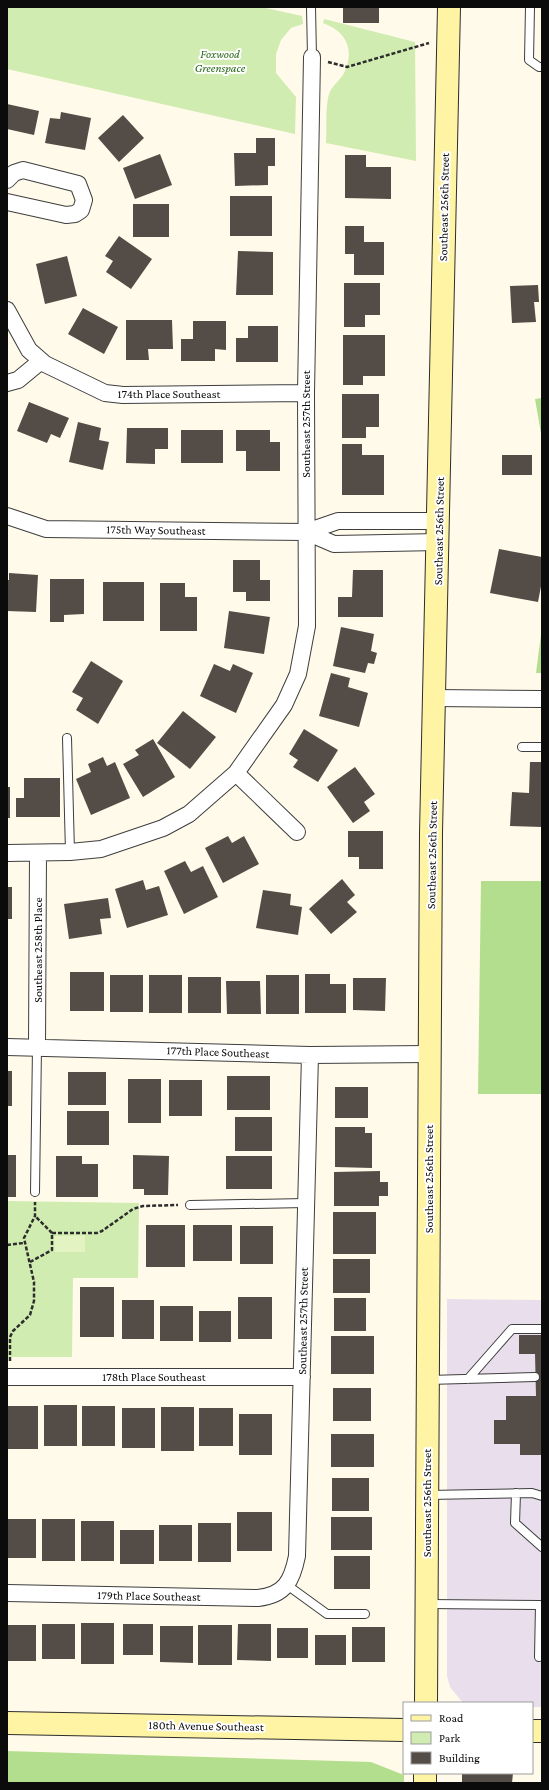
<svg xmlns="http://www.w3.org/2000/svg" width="549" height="1790" font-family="'Crimson Pro',serif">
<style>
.industrial{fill:#e9deeb}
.green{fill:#d0ecb0}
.forest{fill:#b3de8e}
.pitch{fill:#e3f3c2}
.building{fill:#544c46}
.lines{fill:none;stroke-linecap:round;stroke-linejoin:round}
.lane-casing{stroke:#3e3e3e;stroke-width:10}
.street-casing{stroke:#3e3e3e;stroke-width:18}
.secondary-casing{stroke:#2d2d2d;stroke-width:24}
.path{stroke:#2d2d2d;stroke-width:2.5;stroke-dasharray:4 2;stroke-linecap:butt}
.lane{stroke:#fff;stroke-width:8}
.street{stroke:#fff;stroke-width:16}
.secondary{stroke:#fff3a4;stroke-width:22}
.labels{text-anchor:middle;stroke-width:4;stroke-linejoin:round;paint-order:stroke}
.park-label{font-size:12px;font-style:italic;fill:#296717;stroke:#fff}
.street-label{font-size:12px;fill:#0b0b0b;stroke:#fff}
</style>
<rect width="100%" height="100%" fill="#fffae9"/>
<path class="industrial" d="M447,1299L542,1300V1707H532V1703H463L450,1687L447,1676Z"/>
<path class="green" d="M7,7H261L302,16L303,24L291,28L281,40L276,54V73L296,97L295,134L7,69Z
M324,19L415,42L416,161L326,143C327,127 325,109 329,94C332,85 342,79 345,71C355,48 345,31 323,23Z
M7,1201L139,1203L138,1278H73L72,1357H7Z"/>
<path class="forest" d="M542,398V439L535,399Z
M542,627V673H536Z
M481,881H542V1094H478Z
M7,1751L371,1762L404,1775V1783H7Z"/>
<path class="pitch" d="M85,1235V1252H55L54,1236Z"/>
<path class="building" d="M343,7H379V23H343Z
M7,104L39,111L34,135L7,129Z
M61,112L91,118L85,150L45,143L50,118L60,119Z
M123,115L144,138L119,162L98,138Z
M256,138H275V166H268V185L235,186L234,153H256Z
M160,154L172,185L135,199L123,168Z
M345,155H366V167H391V199L345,198Z
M230,196H272V236H230Z
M133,204H169V237H133Z
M345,226H364V242H384V275H354V254H345Z
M119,236L152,259L131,289L106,272L113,261L105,256Z
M238,251L273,252V295H236Z
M67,256L77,296L45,304L36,264Z
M344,283H380V315H365V327H344Z
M538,285L539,302H534L536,322L512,323L510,286Z
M83,308L118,327L104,354L68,334Z
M126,320H172L173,349H148L149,360H126Z
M193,321H226V350L215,349V361H181V339H193Z
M248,326H278V362H236V338H248Z
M343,335H385V376H363V385H343Z
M342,394H379V427H366V438H342Z
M29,402L69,418L60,438L51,434L47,443L17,431Z
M78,422L101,428L99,440L109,442L103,470L69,462Z
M127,428H168V449H155V464L126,463Z
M181,430H223V463H181Z
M236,430H270V442H280V471H246V451H236Z
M342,444H362V455H384V495H342Z
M502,455H532V475H502Z
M499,549L542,557V581L538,602L490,593Z
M233,560H260V580H270V601H246V592H233Z
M353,570H383V617H338V597H352Z
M9,573L38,575L36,612L7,611V580H9Z
M50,579H84V614L64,615V622H50Z
M103,582H144V621H103Z
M160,583H185V597H197V631H160Z
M229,611L270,617L264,654L224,648Z
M341,627L374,634L371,651L377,653L374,664L368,663L365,673L333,666Z
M91,661L123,681L98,724L76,710L83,698L72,692Z
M214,664L230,671L233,664L253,673L236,713L200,696Z
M331,673L350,678L348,687L368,693L359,727L319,716Z
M183,711L216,737L190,769L157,743Z
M304,729L338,750L318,782L293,767L298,760L289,754Z
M153,739L175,777L143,797L123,764L139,755L135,750Z
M103,757L107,766L115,762L130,798L91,815L76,779L91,772L88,764Z
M530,762H542V827L510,826L512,792L529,793Z
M355,767L375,794L364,802L370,811L353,823L327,787Z
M24,778H60V817H16V798H24Z
M7,787H10V818H7Z
M348,831H383V869H359V857H348Z
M228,836L232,843L244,836L259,864L223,883L205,848Z
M185,861L191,872L203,866L218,897L184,914L164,871Z
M342,879L355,895L347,902L357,912L331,934L309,909Z
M143,880L146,890L159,886L168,915L127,928L115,889Z
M7,887H12V919H7Z
M263,890L291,894L290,905L302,907L298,935L256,928Z
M108,898L111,918L100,919L102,934L69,939L64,904Z
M70,972H104V1011H70Z
M305,974H330V984H346V1013H305Z
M110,975H143V1012H110Z
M149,975H182V1013H149Z
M266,975H299V1014H266Z
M188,977H221V1013H188Z
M353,978H386L385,1011L353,1010Z
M226,981H260L261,1014H227Z
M7,1071H12V1106H7Z
M68,1072H106V1105H68Z
M227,1076H270V1110H227Z
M128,1079H161V1123H128Z
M169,1080H202V1116H169Z
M335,1087H368V1118H335Z
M67,1111H109V1145H67Z
M235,1117H272V1151H235Z
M335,1127H365V1133H372V1168L335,1167Z
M7,1155H16V1197H7Z
M133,1155L169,1156L168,1195H144V1189H133Z
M56,1156H82V1164H98V1197H56Z
M226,1156H272V1189H226Z
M380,1171V1182H388V1196H379V1206H334V1172Z
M333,1212H376V1254H333Z
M146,1225H185V1267H146Z
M193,1225H232V1261H193Z
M240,1226H273V1264H240Z
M333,1259H370V1293H333Z
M80,1287H114V1337H80Z
M238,1297H272V1339H238Z
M334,1298H366V1331H334Z
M122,1300H154V1339H122Z
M160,1306H193V1341H160Z
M199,1311H231V1342H199Z
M519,1335H542V1455H520V1444H494V1420H506V1396H536L535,1354H519Z
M331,1336H374V1374H331Z
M333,1388H371V1421H333Z
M44,1405H77V1446H44Z
M7,1406H38V1449H7Z
M82,1406H115V1446H82Z
M161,1407H194V1451H161Z
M122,1408H155V1448H122Z
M199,1408H233V1446H199Z
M239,1414H272V1455H239Z
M331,1434H374V1467H331Z
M332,1478H369V1511H332Z
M237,1512H272V1551H237Z
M331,1517H372V1550H331Z
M7,1519H36V1558H7Z
M42,1519H75V1561H42Z
M81,1521H114V1561H81Z
M198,1523H231V1562H198Z
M159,1525H192V1561H159Z
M120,1530H154V1564H120Z
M334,1556H370V1589H334Z
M81,1623H114V1664H81Z
M42,1624H75V1659H42Z
M123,1624H153V1655H123Z
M238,1624H271V1661L237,1660Z
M7,1625H36V1661H7Z
M198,1625H232V1665H198Z
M160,1626H193V1663L160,1662Z
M352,1627H385V1662H352Z
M277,1628H308V1658H277Z
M315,1635H346V1665H315Z
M462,1773H513L512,1783H462Z"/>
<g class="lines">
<defs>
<path id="lane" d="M311,7L312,57
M530,7L529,60L539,67H542
M67,738L70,852
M522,747H542
M35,1192L37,1047
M190,1205L306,1203
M468,1379L512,1329H542
M428,1380L535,1377
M516,1493L515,1523L542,1547
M428,1495L532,1493L542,1496
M287,1585L327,1614H365
M427,1604L540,1605L539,1657"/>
<path id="street" d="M7,180L14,173L23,170L78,184L84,200L81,210L75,214L66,215L7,202
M7,310L29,350L45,364L105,393L123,395L306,393
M7,383L18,380L41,361
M7,516L46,529L306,532
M439,542L334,544L306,532L338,521H439
M435,698L542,699
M236,773L297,832
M7,853L70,852L101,849L163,828L189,814L236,773L284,705L298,674L307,626L306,393L312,57
M7,1047L310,1055L429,1054
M37,1047L38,854
M7,1377H302
M7,1593L258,1598C285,1595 292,1581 297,1556L310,1055"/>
<path id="secondary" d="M426,1703L431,833L449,7
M7,1723L404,1730
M532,1731H542
M425,1783V1773"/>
</defs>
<use href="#lane" class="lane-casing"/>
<use href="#street" class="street-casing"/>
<use href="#secondary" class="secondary-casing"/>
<path class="path" d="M328,62L347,67L429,43
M52,1233H97L102,1231L133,1209L143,1206L178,1205
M7,1245L24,1243
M30,1262L52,1250V1233L35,1216
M10,1361V1337L13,1331L30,1315L34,1301V1282L24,1238L35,1216V1202"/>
<use href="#lane" class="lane"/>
<use href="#street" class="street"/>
<use href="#secondary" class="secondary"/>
</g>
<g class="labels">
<g class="park-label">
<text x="220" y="58">Foxwood<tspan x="220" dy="14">Greenspace</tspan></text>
</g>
<g class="street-label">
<text transform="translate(444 207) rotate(-89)" y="4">Southeast 256th Street</text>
<text x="169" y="398">174th Place Southeast</text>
<text transform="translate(306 424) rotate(-90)" y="4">Southeast 257th Street</text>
<text transform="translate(156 530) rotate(1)" y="4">175th Way Southeast</text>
<text transform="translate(439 531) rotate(-89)" y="4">Southeast 256th Street</text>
<text transform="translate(432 855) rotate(-89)" y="4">Southeast 256th Street</text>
<text transform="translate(38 950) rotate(-90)" y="4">Southeast 258th Place</text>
<text transform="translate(218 1052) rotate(2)" y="4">177th Place Southeast</text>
<text transform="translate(429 1179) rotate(-90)" y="4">Southeast 256th Street</text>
<text transform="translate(303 1321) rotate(-89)" y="4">Southeast 257th Street</text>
<text x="154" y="1381">178th Place Southeast</text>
<text transform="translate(427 1503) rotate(-90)" y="4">Southeast 256th Street</text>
<text transform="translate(149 1596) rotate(1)" y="4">179th Place Southeast</text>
<text transform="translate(206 1726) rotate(1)" y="4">180th Avenue Southeast</text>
</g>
</g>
<rect width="549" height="1790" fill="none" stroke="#0b0b0b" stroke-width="16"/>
<rect x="403" y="1702" width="130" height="72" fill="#ffffff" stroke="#9d9d9d"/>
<rect x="411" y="1715" width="20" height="6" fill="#fff3a4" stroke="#9d9d9d"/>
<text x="439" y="1722" font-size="12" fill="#0b0b0b">Road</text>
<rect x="411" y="1732" width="20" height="12" fill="#d0ecb0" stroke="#9d9d9d"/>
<text x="439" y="1742" font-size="12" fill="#0b0b0b">Park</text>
<rect x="411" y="1752" width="20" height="12" fill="#544c46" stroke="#9d9d9d"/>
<text x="439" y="1762" font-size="12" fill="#0b0b0b">Building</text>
</svg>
